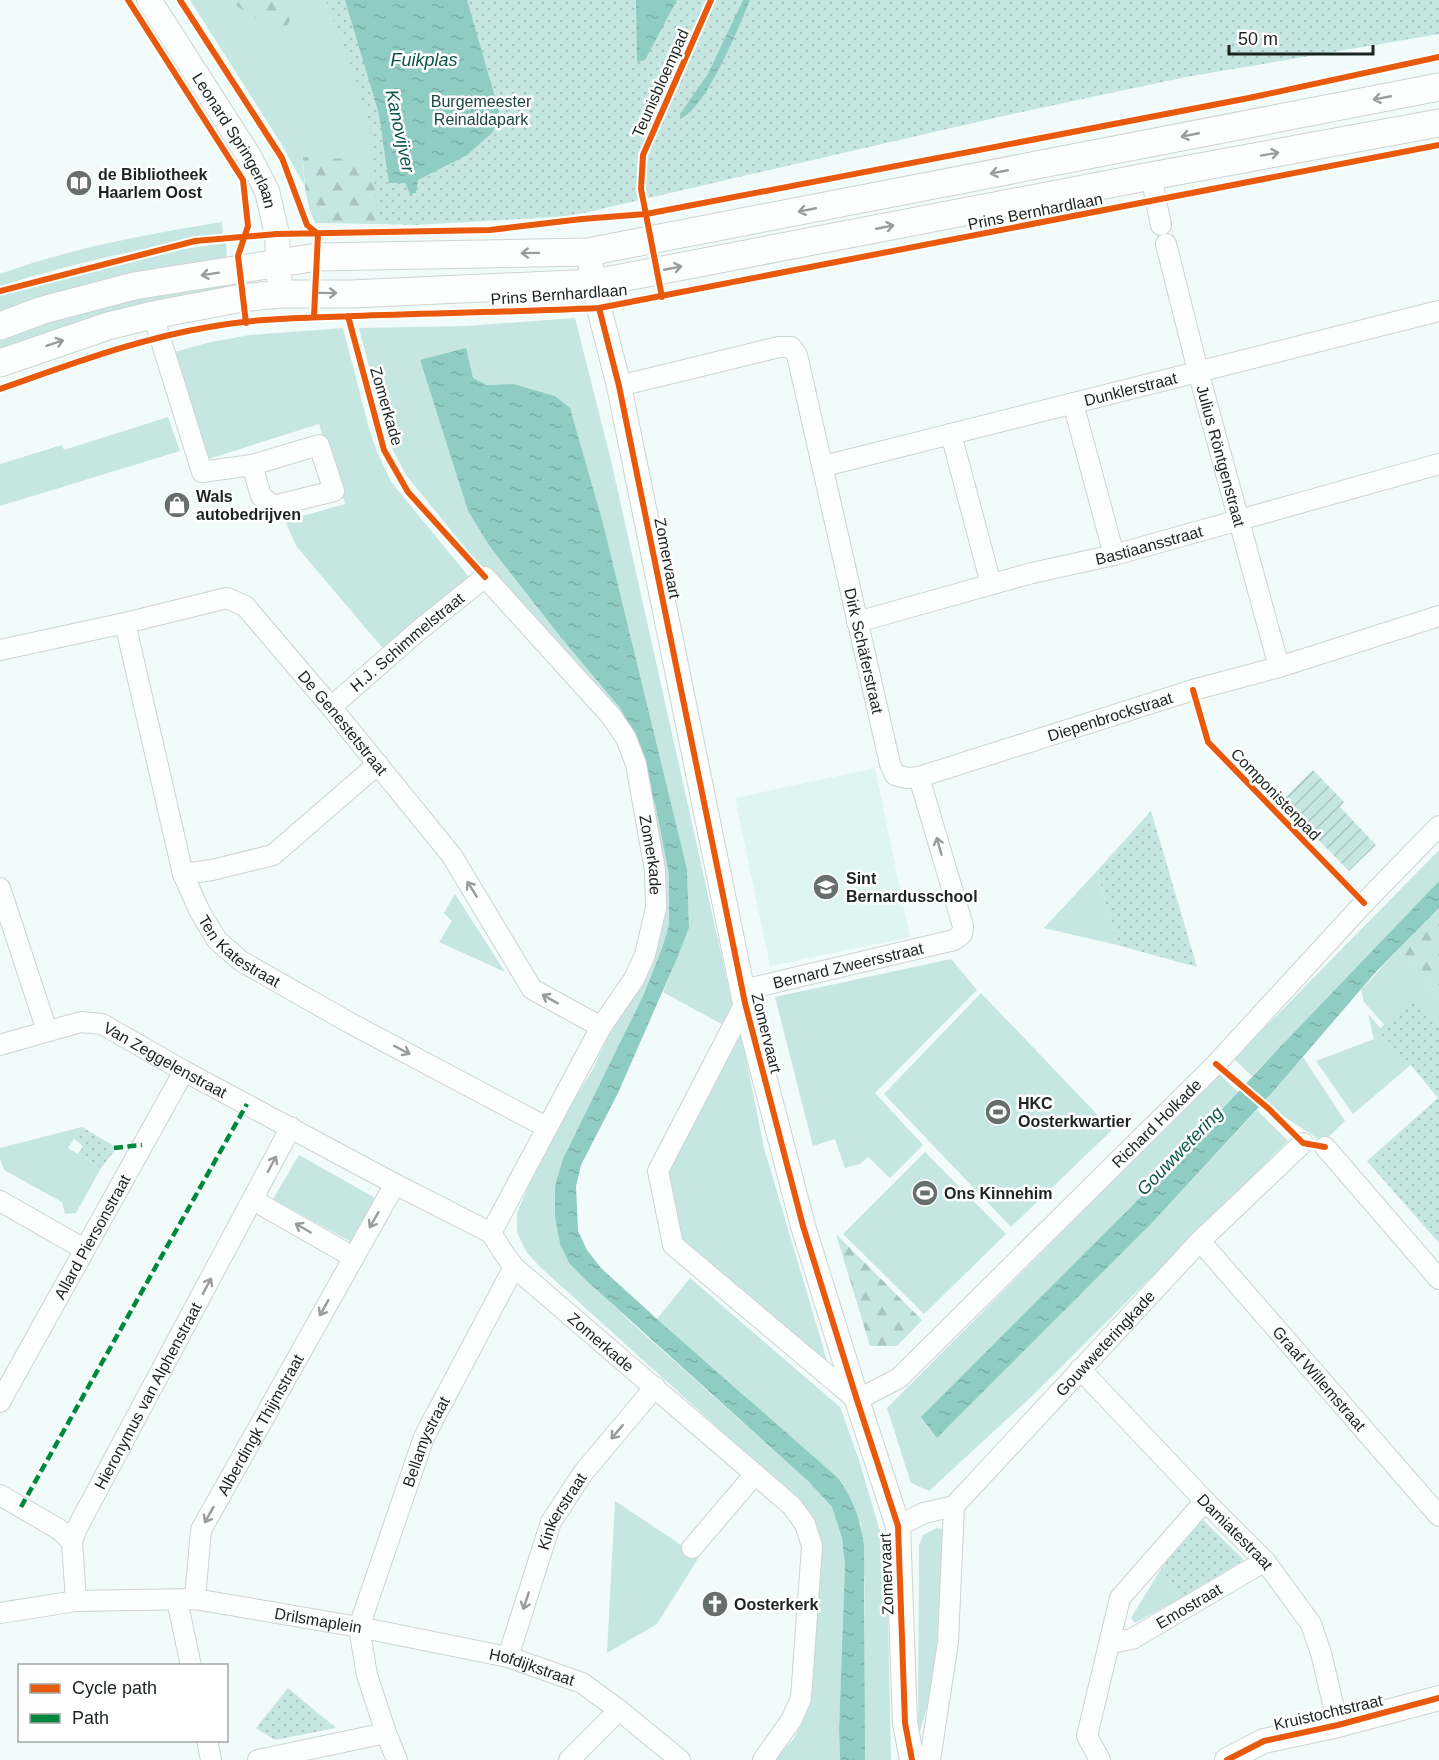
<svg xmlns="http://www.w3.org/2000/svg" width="1439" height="1760" font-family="Arial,sans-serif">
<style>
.built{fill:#dff5f1}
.grass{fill:#c6e6e1}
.forest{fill:url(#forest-firs)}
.park{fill:url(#park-dots)}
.garden{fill:url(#garden-furrows)}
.water{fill:url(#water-ripples)}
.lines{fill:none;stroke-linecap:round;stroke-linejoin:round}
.minor-casing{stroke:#ccd4d2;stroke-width:22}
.tertiary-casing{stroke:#ccd4d2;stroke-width:26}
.secondary-casing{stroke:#ccd4d2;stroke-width:29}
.minor{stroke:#fdfefe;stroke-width:20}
.tertiary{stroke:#fdfefe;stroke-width:24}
.secondary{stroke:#fdfefe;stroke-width:27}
.quiet{stroke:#00873e;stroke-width:4.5;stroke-dasharray:9 4.5;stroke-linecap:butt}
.cycleway-casing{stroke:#fff;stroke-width:10}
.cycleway{stroke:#e8590c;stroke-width:6}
.oneway{stroke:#989c9b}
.labels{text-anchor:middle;stroke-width:5;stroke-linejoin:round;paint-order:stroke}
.street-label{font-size:16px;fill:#1c2422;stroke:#fff}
.park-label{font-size:16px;fill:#1f4641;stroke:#fff}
.poi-label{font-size:16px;font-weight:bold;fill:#1c2422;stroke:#fff;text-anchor:start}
.water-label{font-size:18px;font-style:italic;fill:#0a544c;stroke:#fff}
</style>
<defs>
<pattern id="forest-firs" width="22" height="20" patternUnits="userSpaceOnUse" patternTransform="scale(1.5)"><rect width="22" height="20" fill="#c6e6e1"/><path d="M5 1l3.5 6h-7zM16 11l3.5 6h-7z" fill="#aac5c1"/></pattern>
<pattern id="park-dots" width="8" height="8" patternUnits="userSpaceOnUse" patternTransform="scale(1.5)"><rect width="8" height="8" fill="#c6e6e1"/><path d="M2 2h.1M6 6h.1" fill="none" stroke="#aac5c1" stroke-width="1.8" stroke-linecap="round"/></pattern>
<pattern id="garden-furrows" width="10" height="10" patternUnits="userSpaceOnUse" patternTransform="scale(1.5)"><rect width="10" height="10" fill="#c6e6e1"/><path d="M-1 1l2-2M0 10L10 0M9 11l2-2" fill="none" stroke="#aac5c1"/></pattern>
<pattern id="water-ripples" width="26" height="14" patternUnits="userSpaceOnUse" patternTransform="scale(1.5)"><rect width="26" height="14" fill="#8fccc3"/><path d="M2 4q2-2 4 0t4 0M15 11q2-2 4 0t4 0" fill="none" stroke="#7bafa7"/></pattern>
</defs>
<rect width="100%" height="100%" fill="#f1fbf9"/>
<path class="built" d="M875,768L910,937L770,966L735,798Z"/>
<path class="grass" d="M190,0H345L389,183L303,158L304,185L282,145Z
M222,222L223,234C147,247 73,263 0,286V274C72,248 147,234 222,222Z
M226,243L227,249L226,260L0,313V296C72,269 149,253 226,243Z
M227,281L229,291L94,319L0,349V336L20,330L164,291Z
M575,318L612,465L733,1007L723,1025L663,992L689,928L687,869L603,523L570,408L513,384L487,385L473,378L420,360L468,511L490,547L563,640L620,708L637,739L656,808L669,875V925L661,951L643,996L555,1186V1217L560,1244L569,1263L634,1325L809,1482L832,1507L842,1538L845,1564L839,1729L840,1760H775L794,1738L808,1710L817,1594L791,1494L539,1266L526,1251L517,1232V1213L536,1168L560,1122L592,1071L656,934L640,762L594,689L480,566L406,475L392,448L385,428L359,328L466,326Z
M343,328L370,432L378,454L392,483L469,577L386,652L297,547L285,521L345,504L319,424L202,461L167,354L211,342L250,335Z
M168,417L180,451L0,506V464L62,445L64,450Z
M1439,850V881L1252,1076L1234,1059Z
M1097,871L1117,945L1044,928Z
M455,894L505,972L439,942L452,921L444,913Z
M1398,950L1439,996V1086L1364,1002L1361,990Z
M951,959L977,990L875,1093L923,1145L890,1178L868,1157L860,1164L845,1168L835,1139L813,1146L775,997Z
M981,993L1112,1130L1011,1227L884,1094Z
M1368,1014L1412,1064L1353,1114L1316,1061L1374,1039Z
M741,1033L764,1148L828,1364L680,1238L667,1175Z
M1303,1057L1345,1121L1323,1142L1280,1114L1266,1100Z
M1219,1074L1238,1092L1134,1204L938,1437L1150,1225L1257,1110L1288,1141L1030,1398L929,1491L911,1483L887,1408Z
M82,1127L68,1148L101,1168L76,1213L65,1214L62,1202L4,1170L0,1159V1148Z
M925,1152L1006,1234L924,1314L843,1234Z
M299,1155L377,1199L351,1242L273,1199Z
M690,1278L840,1407L859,1460L882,1538L887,1570L891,1760H865L864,1750L865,1588L861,1524L745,1396L657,1319Z
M615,1501L699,1557L657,1624L607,1653Z
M937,1528L942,1529L947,1536L932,1690L918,1738L919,1545L923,1535Z
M1161,1569L1181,1598L1135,1623L1131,1618Z"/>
<path class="forest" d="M238,0H288L297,3L283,36L232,3Z
M303,157L348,159L389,183L378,224L315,223C305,201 304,181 303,157Z
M1439,908V996L1398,950Z
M836,1234L922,1320L897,1346H870Z"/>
<path class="park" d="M326,0H1439V34L1186,77L1012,114L571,216L415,225L378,224L369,120Z
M1151,811L1197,967L1117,945L1097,871Z
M1412,995L1439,1026V1243L1367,1161L1438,1098L1409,1063L1378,1031Z
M82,1127L112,1145L115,1150L101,1168L78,1154L83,1146L74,1139Z
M1201,1518L1244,1560L1181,1598L1161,1569Z
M288,1688L336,1728L275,1740L256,1728Z"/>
<path class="garden" d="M1313,770L1344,802L1340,807L1376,845L1349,871L1281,802Z"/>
<path class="water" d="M345,0H467L499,111L493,132L467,155L418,180L416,193L410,194L405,183H389L379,114Z
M636,0H677L645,60L637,62Z
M743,0H750C740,25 705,111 680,119V114L708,74Z
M466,348L473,378L487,385L513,384L555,396L570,408L603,523L687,869L689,928L678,956L618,1093L581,1165L576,1186L578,1231L587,1250L601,1268L657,1319L838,1478C854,1501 860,1518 864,1546L865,1760H840L839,1729L845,1564L842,1538L832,1507L809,1482L587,1281L569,1263L560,1244L555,1217V1186L563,1159L643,996L661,951L669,925V875L656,808L637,739L620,708L563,640L490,547L468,511L420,360Z
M1439,881V908L1374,974L1271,1094L1150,1225L937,1438L921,1417L1134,1204L1279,1048Z"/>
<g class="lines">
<defs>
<g id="minor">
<path d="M1151,176L1161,225"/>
<path id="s1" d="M1166,244L1198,371L1279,667"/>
<path d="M153,315L202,472L252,465L319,445L334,491L273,506L261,496L252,465"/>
<path id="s2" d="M619,386L779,347H791L797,355L890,764L895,775L907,778L919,777L1193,690L1279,667L1439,616"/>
<path d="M1073,403L1114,555"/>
<path d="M951,434L991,584"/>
<path id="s3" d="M824,466L1439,311"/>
<path id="s4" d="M857,622L1032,573L1114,555L1439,464"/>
<path id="s5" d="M125,623L183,874L200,912L217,940L241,961L350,1023L546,1127"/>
<path id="s6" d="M0,650L125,623L227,598L245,606L331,707L452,856L532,989L601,1027"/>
<path id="s7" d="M331,707L418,631L485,577L611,716L626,738L636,764L655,870L656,908L645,955L634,979L601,1027L491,1233"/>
<path d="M183,874L212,870L273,855L378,764"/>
<path d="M0,888L47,1031"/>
<path id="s8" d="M743,990L954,940L962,934L963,926L919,777"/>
<path id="s9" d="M745,1003L658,1171L673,1245L857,1400L899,1378L1216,1064L1364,903L1439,826"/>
<path id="s10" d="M0,1045L81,1022L102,1024L184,1071L395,1184L491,1233"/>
<path d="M1325,1147L1439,1279"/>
<path d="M253,1200L353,1257"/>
<path d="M0,1201L84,1249"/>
<path id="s11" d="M491,1233L503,1252L514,1267L792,1506L805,1524L812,1546L801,1698L792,1719L763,1760"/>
<path id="s12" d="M1200,1241L1439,1516"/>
<path id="s13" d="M1080,1369L1205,1501L1265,1561L1311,1624L1321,1653L1338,1725"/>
<path id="s14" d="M0,1402L184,1071"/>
<path d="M0,1495L60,1530L72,1542"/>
<path id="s15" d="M898,1526L924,1513L954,1506L1200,1241L1303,1143"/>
<path d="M692,1548L755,1474"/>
<path id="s16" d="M195,1599L201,1530L395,1184"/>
<path d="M177,1600L191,1666"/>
<path id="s17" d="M76,1601L72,1542L76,1530L291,1127"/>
<path id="s18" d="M0,1613L76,1601L195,1599L359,1627L508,1657L582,1683L619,1710L680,1760"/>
<path id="s19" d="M1110,1643L1132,1639L1265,1561"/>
<path id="s20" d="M508,1657L551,1522L583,1473L655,1387"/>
<path d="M207,1740L211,1760"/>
<path d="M258,1760L386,1733"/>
<path id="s21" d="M397,1760L386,1733L367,1675L359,1627L424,1437L514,1267"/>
<path d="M569,1760L619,1710"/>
<path d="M930,1760L948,1642L954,1506"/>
<path d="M1100,1760L1087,1736L1120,1598L1205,1501"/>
</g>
<g id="tertiary">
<path id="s22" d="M149,0L249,156L267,191L277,234L280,294"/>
<path d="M588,252L599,308L619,386L745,1003L803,1226L857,1400L898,1526L905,1723L912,1760"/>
<path d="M1227,1760L1264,1741L1338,1725L1439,1698"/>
</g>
<path id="secondary" d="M0,326L43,310L134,286L317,257L588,252L1439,87
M0,363L108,326L153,315L242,298L280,294H351L595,283L1151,176L1439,123"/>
</defs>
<use href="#minor" class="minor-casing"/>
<use href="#tertiary" class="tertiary-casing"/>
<use href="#secondary" class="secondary-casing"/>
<use href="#minor" class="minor"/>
<use href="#tertiary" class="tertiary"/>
<use href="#secondary" class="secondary"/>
<path class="quiet" d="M114,1148L142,1145
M21,1507L247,1104"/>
<defs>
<path id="cycleway" d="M128,0L243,180L248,226L238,256L246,323
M180,0L282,158L307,225L318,234
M0,291L195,241L277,234L490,230L582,219L646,214L1249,98L1439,57
M662,297L641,189L643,155L711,0
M599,308L619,386L745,1003L803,1226L857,1400L898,1526L905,1723L912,1760
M314,316L318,234
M348,316L384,450L408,492L485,577
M0,389C69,365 137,339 209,327C256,318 305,318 354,316C435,313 517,312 599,308L1439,145
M1193,690L1208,742L1364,903
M1216,1064L1269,1109L1303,1143L1325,1147
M1227,1760L1264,1741L1338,1725L1439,1698"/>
</defs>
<use href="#cycleway" class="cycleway-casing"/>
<use href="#cycleway" class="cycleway"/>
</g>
<defs><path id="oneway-shaft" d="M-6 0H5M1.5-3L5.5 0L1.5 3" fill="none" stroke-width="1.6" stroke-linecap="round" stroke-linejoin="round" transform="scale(1.5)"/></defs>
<g class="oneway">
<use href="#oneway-shaft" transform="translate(1382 98) rotate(169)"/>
<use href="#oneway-shaft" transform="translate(1190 135) rotate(169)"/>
<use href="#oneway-shaft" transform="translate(1270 154) rotate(-10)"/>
<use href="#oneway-shaft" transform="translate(999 172) rotate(169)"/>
<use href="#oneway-shaft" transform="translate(807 210) rotate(169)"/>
<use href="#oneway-shaft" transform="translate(885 227) rotate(-11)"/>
<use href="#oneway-shaft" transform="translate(530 253) rotate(179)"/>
<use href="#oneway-shaft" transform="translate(673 268) rotate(-11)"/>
<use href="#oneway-shaft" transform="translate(210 274) rotate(171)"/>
<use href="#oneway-shaft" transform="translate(328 293) rotate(1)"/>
<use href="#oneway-shaft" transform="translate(55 343) rotate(-18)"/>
<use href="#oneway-shaft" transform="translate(939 846) rotate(-106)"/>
<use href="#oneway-shaft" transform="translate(472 889) rotate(-122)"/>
<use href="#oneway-shaft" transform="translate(550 999) rotate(-151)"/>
<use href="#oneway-shaft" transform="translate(402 1050) rotate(28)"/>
<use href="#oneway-shaft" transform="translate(272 1164) rotate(-62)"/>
<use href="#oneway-shaft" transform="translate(374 1220) rotate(120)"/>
<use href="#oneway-shaft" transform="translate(303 1228) rotate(-150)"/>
<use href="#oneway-shaft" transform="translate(207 1286) rotate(-62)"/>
<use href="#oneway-shaft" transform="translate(324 1308) rotate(119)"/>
<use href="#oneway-shaft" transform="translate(617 1432) rotate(130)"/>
<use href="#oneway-shaft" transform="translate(209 1515) rotate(119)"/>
<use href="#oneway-shaft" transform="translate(526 1601) rotate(108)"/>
</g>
<defs>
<symbol id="library-disc" viewBox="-11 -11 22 22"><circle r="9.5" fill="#676f6d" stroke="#fff"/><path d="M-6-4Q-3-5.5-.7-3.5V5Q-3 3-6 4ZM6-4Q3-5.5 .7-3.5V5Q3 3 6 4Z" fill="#fff"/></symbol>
<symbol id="shop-disc" viewBox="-11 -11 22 22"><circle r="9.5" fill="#676f6d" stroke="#fff"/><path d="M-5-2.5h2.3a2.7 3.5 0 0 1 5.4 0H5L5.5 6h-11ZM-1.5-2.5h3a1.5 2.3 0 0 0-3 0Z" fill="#fff"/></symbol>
<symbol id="school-disc" viewBox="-11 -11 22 22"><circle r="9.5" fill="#676f6d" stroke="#fff"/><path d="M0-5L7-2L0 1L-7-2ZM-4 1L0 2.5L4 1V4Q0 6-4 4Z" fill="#fff"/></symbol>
<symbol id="stadium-disc" viewBox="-11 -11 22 22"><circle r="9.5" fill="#676f6d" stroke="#fff"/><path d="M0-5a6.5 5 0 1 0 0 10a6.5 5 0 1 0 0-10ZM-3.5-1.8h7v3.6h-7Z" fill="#fff"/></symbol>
<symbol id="church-disc" viewBox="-11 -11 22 22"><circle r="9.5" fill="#676f6d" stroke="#fff"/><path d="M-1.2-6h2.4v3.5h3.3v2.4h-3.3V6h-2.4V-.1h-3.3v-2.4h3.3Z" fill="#fff"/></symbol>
</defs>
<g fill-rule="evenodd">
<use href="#library-disc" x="64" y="168" width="30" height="30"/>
<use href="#shop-disc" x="162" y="490" width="30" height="30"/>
<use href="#school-disc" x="811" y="872" width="30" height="30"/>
<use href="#stadium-disc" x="983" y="1097" width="30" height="30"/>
<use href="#stadium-disc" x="910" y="1178" width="30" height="30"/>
<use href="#church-disc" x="700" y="1589" width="30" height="30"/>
</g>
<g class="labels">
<g class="street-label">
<text transform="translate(660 83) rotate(-66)" y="6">Teunisbloempad</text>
<text dy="6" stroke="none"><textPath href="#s22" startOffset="165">Leonard Springerlaan</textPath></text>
<text transform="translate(1035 211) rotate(-11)" y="6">Prins Bernhardlaan</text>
<text transform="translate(559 294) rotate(-4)" y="6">Prins Bernhardlaan</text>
<text dy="6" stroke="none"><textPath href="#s3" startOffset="316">Dunklerstraat</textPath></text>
<text transform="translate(387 406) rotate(74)" y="6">Zomerkade</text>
<text dy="6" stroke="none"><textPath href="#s1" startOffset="219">Julius Röntgenstraat</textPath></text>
<text dy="6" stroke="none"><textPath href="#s4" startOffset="302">Bastiaansstraat</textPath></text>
<text transform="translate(668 558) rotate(79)" y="6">Zomervaart</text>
<text dy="6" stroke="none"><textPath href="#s7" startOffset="100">H.J. Schimmelstraat</textPath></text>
<text dy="6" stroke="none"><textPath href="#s2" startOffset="490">Dirk Schäferstraat</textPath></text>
<text dy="6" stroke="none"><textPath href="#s2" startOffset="843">Diepenbrockstraat</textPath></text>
<text dy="6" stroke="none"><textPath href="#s6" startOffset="405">De Genestetstraat</textPath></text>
<text transform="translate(1276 794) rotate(46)" y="6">Componistenpad</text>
<text dy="6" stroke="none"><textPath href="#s7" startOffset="536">Zomerkade</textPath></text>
<text dy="6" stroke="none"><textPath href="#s5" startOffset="356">Ten Katestraat</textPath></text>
<text dy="6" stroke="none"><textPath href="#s8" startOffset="108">Bernard Zweersstraat</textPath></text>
<text transform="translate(767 1033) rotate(76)" y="6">Zomervaart</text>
<text dy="6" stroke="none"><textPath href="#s10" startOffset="178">Van Zeggelenstraat</textPath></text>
<text dy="6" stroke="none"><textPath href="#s9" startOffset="915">Richard Holkade</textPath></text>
<text dy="6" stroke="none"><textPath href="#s14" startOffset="189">Allard Piersonstraat</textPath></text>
<text dy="6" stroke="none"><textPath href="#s11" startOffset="156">Zomerkade</textPath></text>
<text dy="6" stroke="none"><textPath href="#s15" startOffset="282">Gouwweteringkade</textPath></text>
<text dy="6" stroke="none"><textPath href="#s12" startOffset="182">Graaf Willemstraat</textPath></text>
<text dy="6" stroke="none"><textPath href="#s17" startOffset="224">Hieronymus van Alphenstraat</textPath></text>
<text dy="6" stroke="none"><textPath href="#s16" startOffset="190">Alberdingk Thijmstraat</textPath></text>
<text dy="6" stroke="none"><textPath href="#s21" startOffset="336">Bellamystraat</textPath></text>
<text dy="6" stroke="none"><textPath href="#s20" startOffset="156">Kinkerstraat</textPath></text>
<text dy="6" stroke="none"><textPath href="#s13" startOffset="225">Damiatestraat</textPath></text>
<text transform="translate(886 1574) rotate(-92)" y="6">Zomervaart</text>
<text dy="6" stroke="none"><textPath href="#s19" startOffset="88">Emostraat</textPath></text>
<text dy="6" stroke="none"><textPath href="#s18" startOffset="321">Drilsmaplein</textPath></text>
<text dy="6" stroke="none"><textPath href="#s18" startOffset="540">Hofdijkstraat</textPath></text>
<text transform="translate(1328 1712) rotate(-13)" y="6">Kruistochtstraat</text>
</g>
<g class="park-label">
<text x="481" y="107">Burgemeester<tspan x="481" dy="18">Reinaldapark</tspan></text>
</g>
<g class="poi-label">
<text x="98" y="180">de Bibliotheek<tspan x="98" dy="18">Haarlem Oost</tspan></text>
<text x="196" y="502">Wals<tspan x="196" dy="18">autobedrijven</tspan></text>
<text x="846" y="884">Sint<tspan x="846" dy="18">Bernardusschool</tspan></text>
<text x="1018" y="1109">HKC<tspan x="1018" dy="18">Oosterkwartier</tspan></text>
<text x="944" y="1199">Ons Kinnehim</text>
<text x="734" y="1610">Oosterkerk</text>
</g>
<g class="water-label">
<text x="424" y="66">Fuikplas</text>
<text transform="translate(400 131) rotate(78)" y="6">Kanovijver</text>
<text transform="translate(1180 1151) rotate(-46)" y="6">Gouwwetering</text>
</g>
</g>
<rect x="18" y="1664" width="210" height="78" fill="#ffffff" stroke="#a4a7a7" stroke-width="1.5"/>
<rect x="30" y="1684" width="30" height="9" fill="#e8590c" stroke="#a4a7a7" stroke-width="1.5"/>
<text x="72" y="1694" font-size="18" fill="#1c2422">Cycle path</text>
<rect x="30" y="1714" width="30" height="9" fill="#00873e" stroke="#a4a7a7" stroke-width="1.5"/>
<text x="72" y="1724" font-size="18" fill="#1c2422">Path</text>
<path d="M1229 45v9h144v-9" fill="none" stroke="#1c2422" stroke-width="3"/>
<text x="1238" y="45" font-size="18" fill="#1c2422" stroke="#ffffff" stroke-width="4.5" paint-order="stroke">50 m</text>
</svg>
